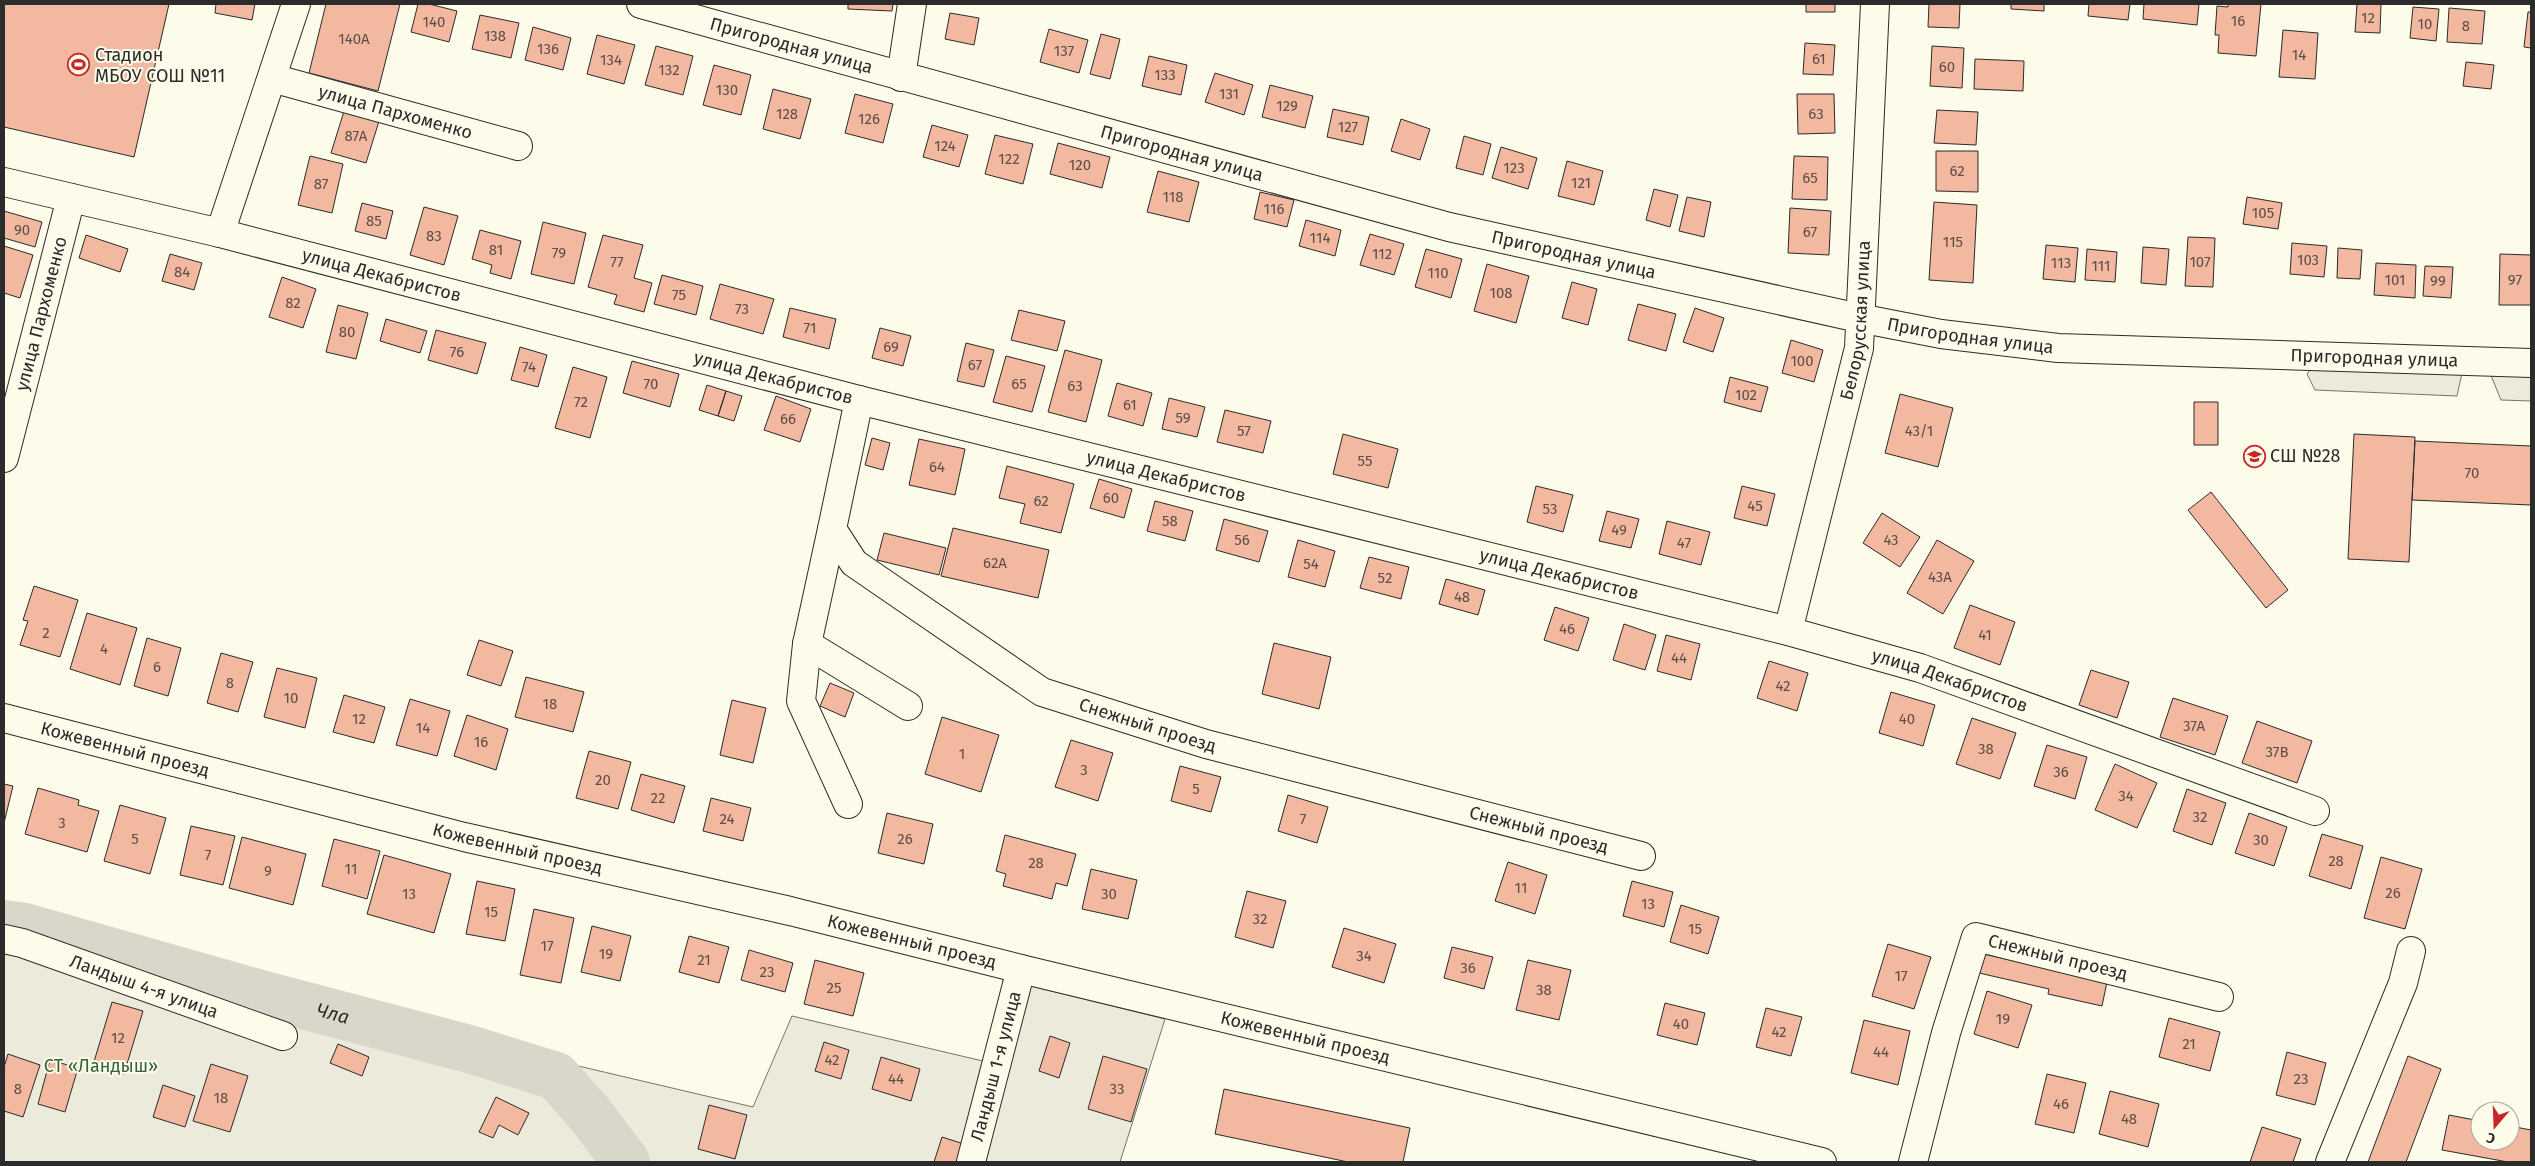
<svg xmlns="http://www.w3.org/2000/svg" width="2535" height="1166" font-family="'Fira Sans',sans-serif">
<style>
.green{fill:#ecebdb;stroke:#74746e}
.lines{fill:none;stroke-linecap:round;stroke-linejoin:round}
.river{stroke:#d8d7c9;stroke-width:48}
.building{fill:#f2b8a0;stroke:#2b2b2b}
.minor-casing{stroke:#2b2b2b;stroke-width:30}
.minor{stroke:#fdfbea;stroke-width:28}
.labels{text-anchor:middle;stroke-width:4;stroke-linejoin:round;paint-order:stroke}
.number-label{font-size:15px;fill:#5d4e48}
.street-label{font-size:18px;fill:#2b2b2b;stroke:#fdfbea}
.poi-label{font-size:18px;fill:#2b2b2b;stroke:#fdfbea;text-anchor:start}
.park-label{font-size:18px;fill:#34623c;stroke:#fdfbea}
.water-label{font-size:19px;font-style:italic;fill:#2b2b2b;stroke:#fdfbea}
</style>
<rect width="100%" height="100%" fill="#fdfbea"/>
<path class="green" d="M2311,369L2462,373L2457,396L2315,390L2307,374Z
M2490,373L2531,374V401L2501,400Z
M4,939L220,1000L425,1030L753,1107L792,1016L1004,1066L1023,984L1165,1019L1120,1162H4Z"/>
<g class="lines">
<path class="river" id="s1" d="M4,924L25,927L261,994L469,1049L556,1076L589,1113L626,1162"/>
</g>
<path class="building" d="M4,4H169L134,157L4,127Z
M216,4H255L252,20L215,13Z
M326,4H400L378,91L309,73Z
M418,4H429L457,11L449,42L411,32Z
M848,4H893L892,11L848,9Z
M1806,4H1835V12H1806Z
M1929,4H1960L1959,28L1928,27Z
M2011,4H2044V11L2011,9Z
M2089,4H2130L2128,20L2088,16Z
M2144,4H2199L2197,25L2143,19Z
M2228,4H2261L2256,56L2218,53L2219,35H2215L2217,6L2228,7Z
M2357,4H2381L2380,33L2355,32Z
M2413,7L2439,9L2436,41L2410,38Z
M2449,8L2485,11L2482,44L2447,42Z
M2528,12H2531V48L2524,47Z
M950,13L979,18L974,45L945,39Z
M480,15L519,23L511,58L472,49Z
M533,27L571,38L563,70L525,60Z
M1049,29L1088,40L1079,73L1040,62Z
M2283,30L2318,33L2315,79L2279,77Z
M1101,34L1120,39L1110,79L1090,74Z
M597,35L635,45L624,84L587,74Z
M1805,43L1835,45L1833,75L1803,74Z
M656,46L693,56L683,95L645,85Z
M1932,46L1964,48L1962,88L1930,86Z
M1149,56L1187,65L1181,95L1142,86Z
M1975,59L2024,61L2023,91L1974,89Z
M2466,62L2494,65L2491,89L2463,86Z
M714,65L751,75L741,115L703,105Z
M1215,73L1253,85L1244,115L1205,102Z
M1270,85L1313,96L1305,128L1262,117Z
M773,89L811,99L800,139L763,129Z
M855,94L893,104L883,143L845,133Z
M1797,94H1834L1835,133L1798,134Z
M345,108L380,118L366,163L331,153Z
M1333,109L1369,117L1363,145L1327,137Z
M1937,110L1978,112L1976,145L1934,143Z
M1401,119L1430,129L1420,160L1391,151Z
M932,125L968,135L959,167L923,157Z
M995,135L1033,144L1023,184L985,174Z
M1464,136L1491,144L1483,175L1456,168Z
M1058,143L1110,157L1102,188L1050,174Z
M1501,147L1537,158L1528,189L1492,178Z
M1936,151H1978V192L1936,191Z
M310,156L343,164L332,213L298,205Z
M1794,156L1828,157L1827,200L1792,199Z
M1567,161L1603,171L1594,205L1558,196Z
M1158,171L1199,182L1189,222L1147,212Z
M1654,189L1678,195L1670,227L1646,220Z
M1260,192L1294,200L1287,227L1254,219Z
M1687,197L1711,202L1704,237L1679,231Z
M2247,197L2282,203L2278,229L2243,224Z
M1934,202L1977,205L1973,283L1929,280Z
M362,203L393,211L386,239L355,231Z
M424,207L458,216L444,265L410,255Z
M1790,208L1831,211L1829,255L1788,253Z
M4,211L42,222L35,247L4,238Z
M1306,220L1341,230L1335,256L1299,246Z
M543,222L586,233L574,284L531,274Z
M480,230L521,241L511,279L490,273L492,265L472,259Z
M1370,234L1404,244L1394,275L1360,265Z
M86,235L128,249L120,272L79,258Z
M603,235L643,245L634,278L652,283L644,312L614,304L617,295L588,287Z
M2188,237L2215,238L2213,287L2185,286Z
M2292,243L2327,246L2324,277L2290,274Z
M2046,245L2078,248L2075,282L2043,279Z
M4,246L33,255L20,298L4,293Z
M2143,247L2169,249L2166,285L2141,283Z
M2338,248L2362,250L2360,279L2337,278Z
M1426,249L1462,259L1451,298L1415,287Z
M2087,249L2117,252L2115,282L2085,280Z
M170,254L202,263L194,290L162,281Z
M2500,254L2531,255V305H2499Z
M2376,263L2416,265L2415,298L2374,295Z
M1487,264L1529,276L1516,323L1474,311Z
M2425,266L2453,267L2451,298L2423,296Z
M662,275L703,286L696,315L654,304Z
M282,277L316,289L303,328L269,317Z
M1572,282L1597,289L1588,325L1562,318Z
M720,284L774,299L763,334L710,319Z
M1638,304L1676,314L1666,351L1628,340Z
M338,305L368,313L356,359L326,352Z
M790,308L836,319L829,349L783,337Z
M1695,308L1724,318L1713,352L1683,342Z
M1019,310L1065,321L1057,351L1011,340Z
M386,319L427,331L420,353L380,341Z
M880,328L911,336L903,366L872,358Z
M436,330L486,343L477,374L428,360Z
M1791,340L1823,350L1814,382L1782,373Z
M966,343L994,350L984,387L957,381Z
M520,347L547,355L538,387L511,380Z
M1065,350L1102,360L1086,422L1048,412Z
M1006,356L1045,366L1032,412L993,402Z
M632,361L679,374L670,407L623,393Z
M573,367L607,377L590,438L555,428Z
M1730,377L1768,387L1761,412L1724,402Z
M1117,383L1152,393L1143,426L1108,416Z
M707,385L726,391L718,416L699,410Z
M726,391L742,396L734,421L718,416Z
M1900,394L1953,408L1938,467L1885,453Z
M776,396L811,409L800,442L764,430Z
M1169,398L1205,407L1197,437L1162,429Z
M2194,402H2218V445H2194Z
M1225,410L1271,421L1263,453L1217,442Z
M1343,434L1398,449L1388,488L1333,474Z
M2354,434L2415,437L2409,562L2348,559Z
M872,438L890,443L883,470L865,465Z
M919,439L965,449L955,495L909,485Z
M2415,441L2531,446V505L2412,500Z
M1007,466L1074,484L1061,533L1020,523L1025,504L999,498Z
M1099,479L1132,489L1124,518L1090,508Z
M1536,486L1573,495L1563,532L1527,522Z
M1742,486L1775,494L1767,526L1734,518Z
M2211,492L2288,590L2266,608L2188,510Z
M1155,501L1193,511L1185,541L1147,531Z
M1607,511L1639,519L1631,548L1599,541Z
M1882,513L1920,537L1900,567L1863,543Z
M1224,519L1268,531L1259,562L1216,550Z
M1667,521L1710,532L1701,565L1659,554Z
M953,528L1049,550L1038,598L941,576Z
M884,533L946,548L939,575L877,560Z
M1298,540L1335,551L1325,587L1288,577Z
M1937,540L1974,561L1943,614L1907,593Z
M1369,557L1409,567L1401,599L1360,588Z
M1446,579L1485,590L1478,615L1439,604Z
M34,586L78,600L60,657L20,645L28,621L23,620Z
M1970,605L2015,622L2000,665L1954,648Z
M1555,607L1589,618L1578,651L1544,640Z
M87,613L137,628L120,685L70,669Z
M1624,624L1656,635L1645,670L1613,660Z
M1666,635L1700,644L1691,680L1657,671Z
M147,638L181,648L168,696L134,686Z
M479,640L513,651L501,686L467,675Z
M1274,643L1331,657L1319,709L1262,694Z
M221,653L253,662L238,712L207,703Z
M1769,661L1808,673L1797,711L1757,698Z
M277,668L317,678L305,728L264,717Z
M2091,670L2129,682L2117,718L2079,705Z
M526,677L584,692L573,732L515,717Z
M830,683L854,693L845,717L820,706Z
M1891,692L1935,705L1923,746L1879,733Z
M344,695L385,707L374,743L333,732Z
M2173,698L2228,716L2215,755L2160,737Z
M410,699L450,711L437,756L396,745Z
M732,700L766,708L753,763L720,755Z
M467,715L508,729L496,770L454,756Z
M942,717L999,735L981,792L925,774Z
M1972,718L2016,733L2000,779L1956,764Z
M2257,721L2312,741L2297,783L2242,763Z
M1071,740L1113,753L1098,801L1055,787Z
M2047,745L2087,757L2075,799L2034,786Z
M589,751L631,762L618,809L576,798Z
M2115,764L2157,783L2137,828L2095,810Z
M1180,766L1221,777L1211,812L1171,801Z
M641,774L685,786L674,823L631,810Z
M4,784L13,786L4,823Z
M38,788L79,800L78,805L99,811L87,852L25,834Z
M2187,789L2226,803L2212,845L2173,831Z
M1288,795L1328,807L1317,843L1278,831Z
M711,798L751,808L743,841L703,831Z
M120,805L166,818L150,874L104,861Z
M887,813L933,824L924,864L878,853Z
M2249,813L2287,827L2274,866L2235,853Z
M191,826L235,836L223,885L180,875Z
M2322,834L2363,846L2351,889L2309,876Z
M1005,835L1076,854L1067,886L1056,883L1052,899L1003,886L1006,874L996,871Z
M242,837L306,854L293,905L229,888Z
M334,839L380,851L367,899L322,886Z
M384,855L451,874L434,933L367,914Z
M2381,857L2422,869L2405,929L2364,918Z
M1508,862L1547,875L1535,914L1495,901Z
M1091,869L1137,880L1128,919L1082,909Z
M477,881L515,889L505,941L466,934Z
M1632,881L1673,892L1664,927L1623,916Z
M1247,891L1286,901L1273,948L1235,937Z
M1681,905L1719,917L1708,954L1670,942Z
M534,909L574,918L561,983L520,975Z
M592,926L631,936L620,981L581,972Z
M1344,928L1396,944L1384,983L1332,967Z
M689,936L729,947L719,983L679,972Z
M1888,944L1931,957L1914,1009L1872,996Z
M1452,947L1493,957L1484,989L1444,978Z
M749,950L793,963L785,992L741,980Z
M1984,954L2107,982L2102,1006L2048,994L2049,989L1979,973Z
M815,960L864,973L853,1016L804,1004Z
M1528,960L1571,970L1559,1020L1516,1010Z
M1987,991L2032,1005L2018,1048L1974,1034Z
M112,1002L143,1011L124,1074L93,1065Z
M1665,1003L1705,1013L1697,1045L1657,1035Z
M1766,1008L1802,1017L1791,1056L1756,1047Z
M2169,1018L2220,1032L2210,1071L2159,1057Z
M1864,1020L1910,1031L1898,1085L1851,1073Z
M1050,1036L1070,1043L1059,1078L1039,1071Z
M824,1042L849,1050L841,1079L815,1071Z
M338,1044L369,1057L362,1076L330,1063Z
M2287,1052L2326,1063L2315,1105L2276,1095Z
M8,1054L40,1065L23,1117L4,1111V1067Z
M1103,1056L1147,1069L1131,1122L1088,1109Z
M2408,1056L2441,1069L2406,1162H2368Z
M881,1057L920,1069L911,1101L872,1089Z
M50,1060L78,1068L65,1112L38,1104Z
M211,1064L248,1076L230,1132L193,1121Z
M2047,1074L2086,1083L2074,1133L2035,1124Z
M163,1085L195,1096L185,1127L153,1117Z
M1224,1089L1410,1128L1403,1162H1348L1215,1134Z
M2110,1091L2159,1104L2148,1147L2099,1134Z
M496,1097L529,1113L518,1135L499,1125L493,1138L479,1132Z
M709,1105L747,1115L735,1159L698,1149Z
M2449,1115L2480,1121V1141H2510V1126L2531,1130V1162H2508L2442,1150Z
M2262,1127L2301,1139L2293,1162H2250Z
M942,1137L964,1144L958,1162H934Z"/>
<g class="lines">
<defs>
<g id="minor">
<path id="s2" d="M641,4L1449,227L1859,318L1941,334L2058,348L2531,363"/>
<path d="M901,77L912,4"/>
<path id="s3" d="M272,78L518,146"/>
<path id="s4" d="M4,182L220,233L859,400L1788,631L1920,668L2315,811"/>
<path d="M220,233L296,4"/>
<path id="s5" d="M859,400L832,529L854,563L1042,692L1206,744L1641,856"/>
<path id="s6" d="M4,458L71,198"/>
<path d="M832,529L807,644L801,701L848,804"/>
<path id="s7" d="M1788,631L1859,348L1875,4"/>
<path d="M807,644L908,706"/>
<path id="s8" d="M4,718L464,837L790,911L1021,969L1822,1162"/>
<path id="s9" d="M4,939L22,943L283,1036"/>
<path id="s10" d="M971,1162L1021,969"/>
<path id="s11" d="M1913,1162L1946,1033L1976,937L2219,997"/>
<path d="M2330,1162L2403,983L2411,951"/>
</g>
</defs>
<use href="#minor" class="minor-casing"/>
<use href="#minor" class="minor"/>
</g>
<defs>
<symbol id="stadium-ring" viewBox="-11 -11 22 22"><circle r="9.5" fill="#fdfbea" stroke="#c62828" stroke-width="1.5"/><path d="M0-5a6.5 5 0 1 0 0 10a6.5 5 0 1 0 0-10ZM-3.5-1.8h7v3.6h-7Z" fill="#c62828"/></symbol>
<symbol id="school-ring" viewBox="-11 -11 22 22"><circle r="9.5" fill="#fdfbea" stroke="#c62828" stroke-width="1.5"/><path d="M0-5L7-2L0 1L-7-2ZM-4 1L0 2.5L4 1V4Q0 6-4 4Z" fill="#c62828"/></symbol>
</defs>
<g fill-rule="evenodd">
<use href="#stadium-ring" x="66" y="52" width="25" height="25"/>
<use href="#school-ring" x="2242" y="444" width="25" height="25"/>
</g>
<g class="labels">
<g class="number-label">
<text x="2368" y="23">12</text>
<text x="2238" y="26">16</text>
<text x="434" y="27">140</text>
<text x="2425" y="29">10</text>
<text x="2466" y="31">8</text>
<text x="495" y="41">138</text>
<text x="354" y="44">140А</text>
<text x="548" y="54">136</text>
<text x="1064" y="56">137</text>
<text x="2299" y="60">14</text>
<text x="1819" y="64">61</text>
<text x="611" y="65">134</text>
<text x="1947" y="72">60</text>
<text x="669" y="75">132</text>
<text x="1165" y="80">133</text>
<text x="727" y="95">130</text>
<text x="1229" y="99">131</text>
<text x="1287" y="111">129</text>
<text x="787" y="119">128</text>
<text x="1816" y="119">63</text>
<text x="869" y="124">126</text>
<text x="1348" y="132">127</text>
<text x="356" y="141">87А</text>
<text x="945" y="151">124</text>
<text x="1009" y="164">122</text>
<text x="1080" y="170">120</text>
<text x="1514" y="173">123</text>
<text x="1957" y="176">62</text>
<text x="1810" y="183">65</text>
<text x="1581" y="188">121</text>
<text x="321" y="189">87</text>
<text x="1173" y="202">118</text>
<text x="1274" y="214">116</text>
<text x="2263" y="218">105</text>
<text x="374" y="226">85</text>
<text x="22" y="235">90</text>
<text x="1810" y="237">67</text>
<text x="434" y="241">83</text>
<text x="1320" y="243">114</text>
<text x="1953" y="247">115</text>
<text x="496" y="255">81</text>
<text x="559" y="258">79</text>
<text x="1382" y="259">112</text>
<text x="2308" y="265">103</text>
<text x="617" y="267">77</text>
<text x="2200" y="267">107</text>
<text x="2061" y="268">113</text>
<text x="2101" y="271">111</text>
<text x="182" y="277">84</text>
<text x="1438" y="278">110</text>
<text x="2395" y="285">101</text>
<text x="2515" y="285">97</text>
<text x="2438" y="286">99</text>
<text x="1501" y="298">108</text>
<text x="679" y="300">75</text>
<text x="293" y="308">82</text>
<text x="742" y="314">73</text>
<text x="810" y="333">71</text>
<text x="347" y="337">80</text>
<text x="891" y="352">69</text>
<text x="457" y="357">76</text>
<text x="1802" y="366">100</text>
<text x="975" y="370">67</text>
<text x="529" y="372">74</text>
<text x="651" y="389">70</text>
<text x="1019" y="389">65</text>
<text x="1075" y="391">63</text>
<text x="1746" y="400">102</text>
<text x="581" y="407">72</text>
<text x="1130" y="410">61</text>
<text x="1183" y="423">59</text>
<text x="788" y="424">66</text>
<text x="1244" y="436">57</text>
<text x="1919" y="436">43/1</text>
<text x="1365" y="466">55</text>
<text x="937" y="472">64</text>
<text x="2472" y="478">70</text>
<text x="1111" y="503">60</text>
<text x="1041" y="506">62</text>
<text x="1755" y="511">45</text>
<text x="1550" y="514">53</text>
<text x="1170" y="526">58</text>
<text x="1619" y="535">49</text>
<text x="1242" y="545">56</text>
<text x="1891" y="545">43</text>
<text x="1684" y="548">47</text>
<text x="995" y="568">62А</text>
<text x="1311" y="569">54</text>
<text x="1940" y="582">43А</text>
<text x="1385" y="583">52</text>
<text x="1462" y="602">48</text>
<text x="1567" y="634">46</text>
<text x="46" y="638">2</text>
<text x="1985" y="640">41</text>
<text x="104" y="654">4</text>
<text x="1679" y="663">44</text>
<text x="157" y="672">6</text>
<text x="230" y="688">8</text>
<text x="1783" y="691">42</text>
<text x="291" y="703">10</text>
<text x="550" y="709">18</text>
<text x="359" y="724">12</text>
<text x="1907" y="724">40</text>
<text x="2194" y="731">37А</text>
<text x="423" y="733">14</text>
<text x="481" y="747">16</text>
<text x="1986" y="754">38</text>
<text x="2277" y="757">37В</text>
<text x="962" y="759">1</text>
<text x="1084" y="775">3</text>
<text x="2061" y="777">36</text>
<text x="603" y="785">20</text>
<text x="1196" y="794">5</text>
<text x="2126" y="801">34</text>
<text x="658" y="803">22</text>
<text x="2200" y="822">32</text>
<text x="727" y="824">24</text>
<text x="1303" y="824">7</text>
<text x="62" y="828">3</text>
<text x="135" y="844">5</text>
<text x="905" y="844">26</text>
<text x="2261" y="845">30</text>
<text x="208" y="860">7</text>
<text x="2336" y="866">28</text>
<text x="1036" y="868">28</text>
<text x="351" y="874">11</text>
<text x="268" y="876">9</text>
<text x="1521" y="893">11</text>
<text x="2393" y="898">26</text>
<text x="409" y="899">13</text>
<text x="1109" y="899">30</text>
<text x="1648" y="909">13</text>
<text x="491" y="917">15</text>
<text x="1260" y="924">32</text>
<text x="1695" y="934">15</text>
<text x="547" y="951">17</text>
<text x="606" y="959">19</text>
<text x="1364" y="961">34</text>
<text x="704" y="965">21</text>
<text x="1468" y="973">36</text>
<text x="767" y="977">23</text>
<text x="1901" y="981">17</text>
<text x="834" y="993">25</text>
<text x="1544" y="995">38</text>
<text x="2003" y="1024">19</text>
<text x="1681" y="1029">40</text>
<text x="1779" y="1037">42</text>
<text x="118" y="1043">12</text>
<text x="2189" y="1049">21</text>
<text x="1881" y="1057">44</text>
<text x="832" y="1065">42</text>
<text x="896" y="1084">44</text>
<text x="2301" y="1084">23</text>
<text x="18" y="1094">8</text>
<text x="1117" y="1094">33</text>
<text x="221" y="1103">18</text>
<text x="2061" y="1109">46</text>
<text x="2129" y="1124">48</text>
</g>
<g class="street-label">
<text dy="6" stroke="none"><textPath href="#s2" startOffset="156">Пригородная улица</textPath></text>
<text dy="6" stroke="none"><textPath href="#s3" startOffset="128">улица Пархоменко</textPath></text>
<text dy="6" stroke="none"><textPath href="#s2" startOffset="561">Пригородная улица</textPath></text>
<text dy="6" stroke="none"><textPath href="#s2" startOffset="966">Пригородная улица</textPath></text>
<text dy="6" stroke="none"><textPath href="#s4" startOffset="389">улица Декабристов</textPath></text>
<text dy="6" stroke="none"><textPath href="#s6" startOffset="149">улица Пархоменко</textPath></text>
<text dy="6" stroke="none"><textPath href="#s7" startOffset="319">Белорусская улица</textPath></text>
<text dy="6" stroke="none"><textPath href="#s2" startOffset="1371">Пригородная улица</textPath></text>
<text dy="6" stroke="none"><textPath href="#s2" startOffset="1776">Пригородная улица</textPath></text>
<text dy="6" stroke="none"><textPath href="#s4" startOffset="794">улица Декабристов</textPath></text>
<text dy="6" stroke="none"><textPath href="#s4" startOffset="1199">улица Декабристов</textPath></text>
<text dy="6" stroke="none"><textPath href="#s4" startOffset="1604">улица Декабристов</textPath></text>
<text dy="6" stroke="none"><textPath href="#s4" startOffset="2009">улица Декабристов</textPath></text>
<text dy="6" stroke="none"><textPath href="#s5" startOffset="511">Снежный проезд</textPath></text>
<text dy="6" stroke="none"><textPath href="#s8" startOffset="125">Кожевенный проезд</textPath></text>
<text dy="6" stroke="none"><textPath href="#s5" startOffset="916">Снежный проезд</textPath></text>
<text dy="6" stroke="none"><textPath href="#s8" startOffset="530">Кожевенный проезд</textPath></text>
<text dy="6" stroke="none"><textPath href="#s8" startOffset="935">Кожевенный проезд</textPath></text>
<text dy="6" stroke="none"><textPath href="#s11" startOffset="318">Снежный проезд</textPath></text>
<text dy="6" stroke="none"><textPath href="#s9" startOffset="148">Ландыш 4-я улица</textPath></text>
<text dy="6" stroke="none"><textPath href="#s8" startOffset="1340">Кожевенный проезд</textPath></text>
<text dy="6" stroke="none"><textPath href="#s10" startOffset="99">Ландыш 1-я улица</textPath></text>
</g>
<g class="poi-label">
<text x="95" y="61">Стадион<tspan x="95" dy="21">МБОУ СОШ №11</tspan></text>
<text x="2270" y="462">СШ №28</text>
</g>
<g class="park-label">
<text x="101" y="1072">СТ «Ландыш»</text>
</g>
<g class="water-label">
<text dy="7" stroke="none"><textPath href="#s1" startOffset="341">Чла</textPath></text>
</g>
</g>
<rect width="2535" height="1166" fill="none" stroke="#2b2b2b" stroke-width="10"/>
<g transform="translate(2495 1126) rotate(199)"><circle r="24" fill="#fdfbea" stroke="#a9a89e"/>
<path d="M0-4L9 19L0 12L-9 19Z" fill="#c62828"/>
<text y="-8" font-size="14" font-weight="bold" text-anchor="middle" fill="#2b2b2b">С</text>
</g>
</svg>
